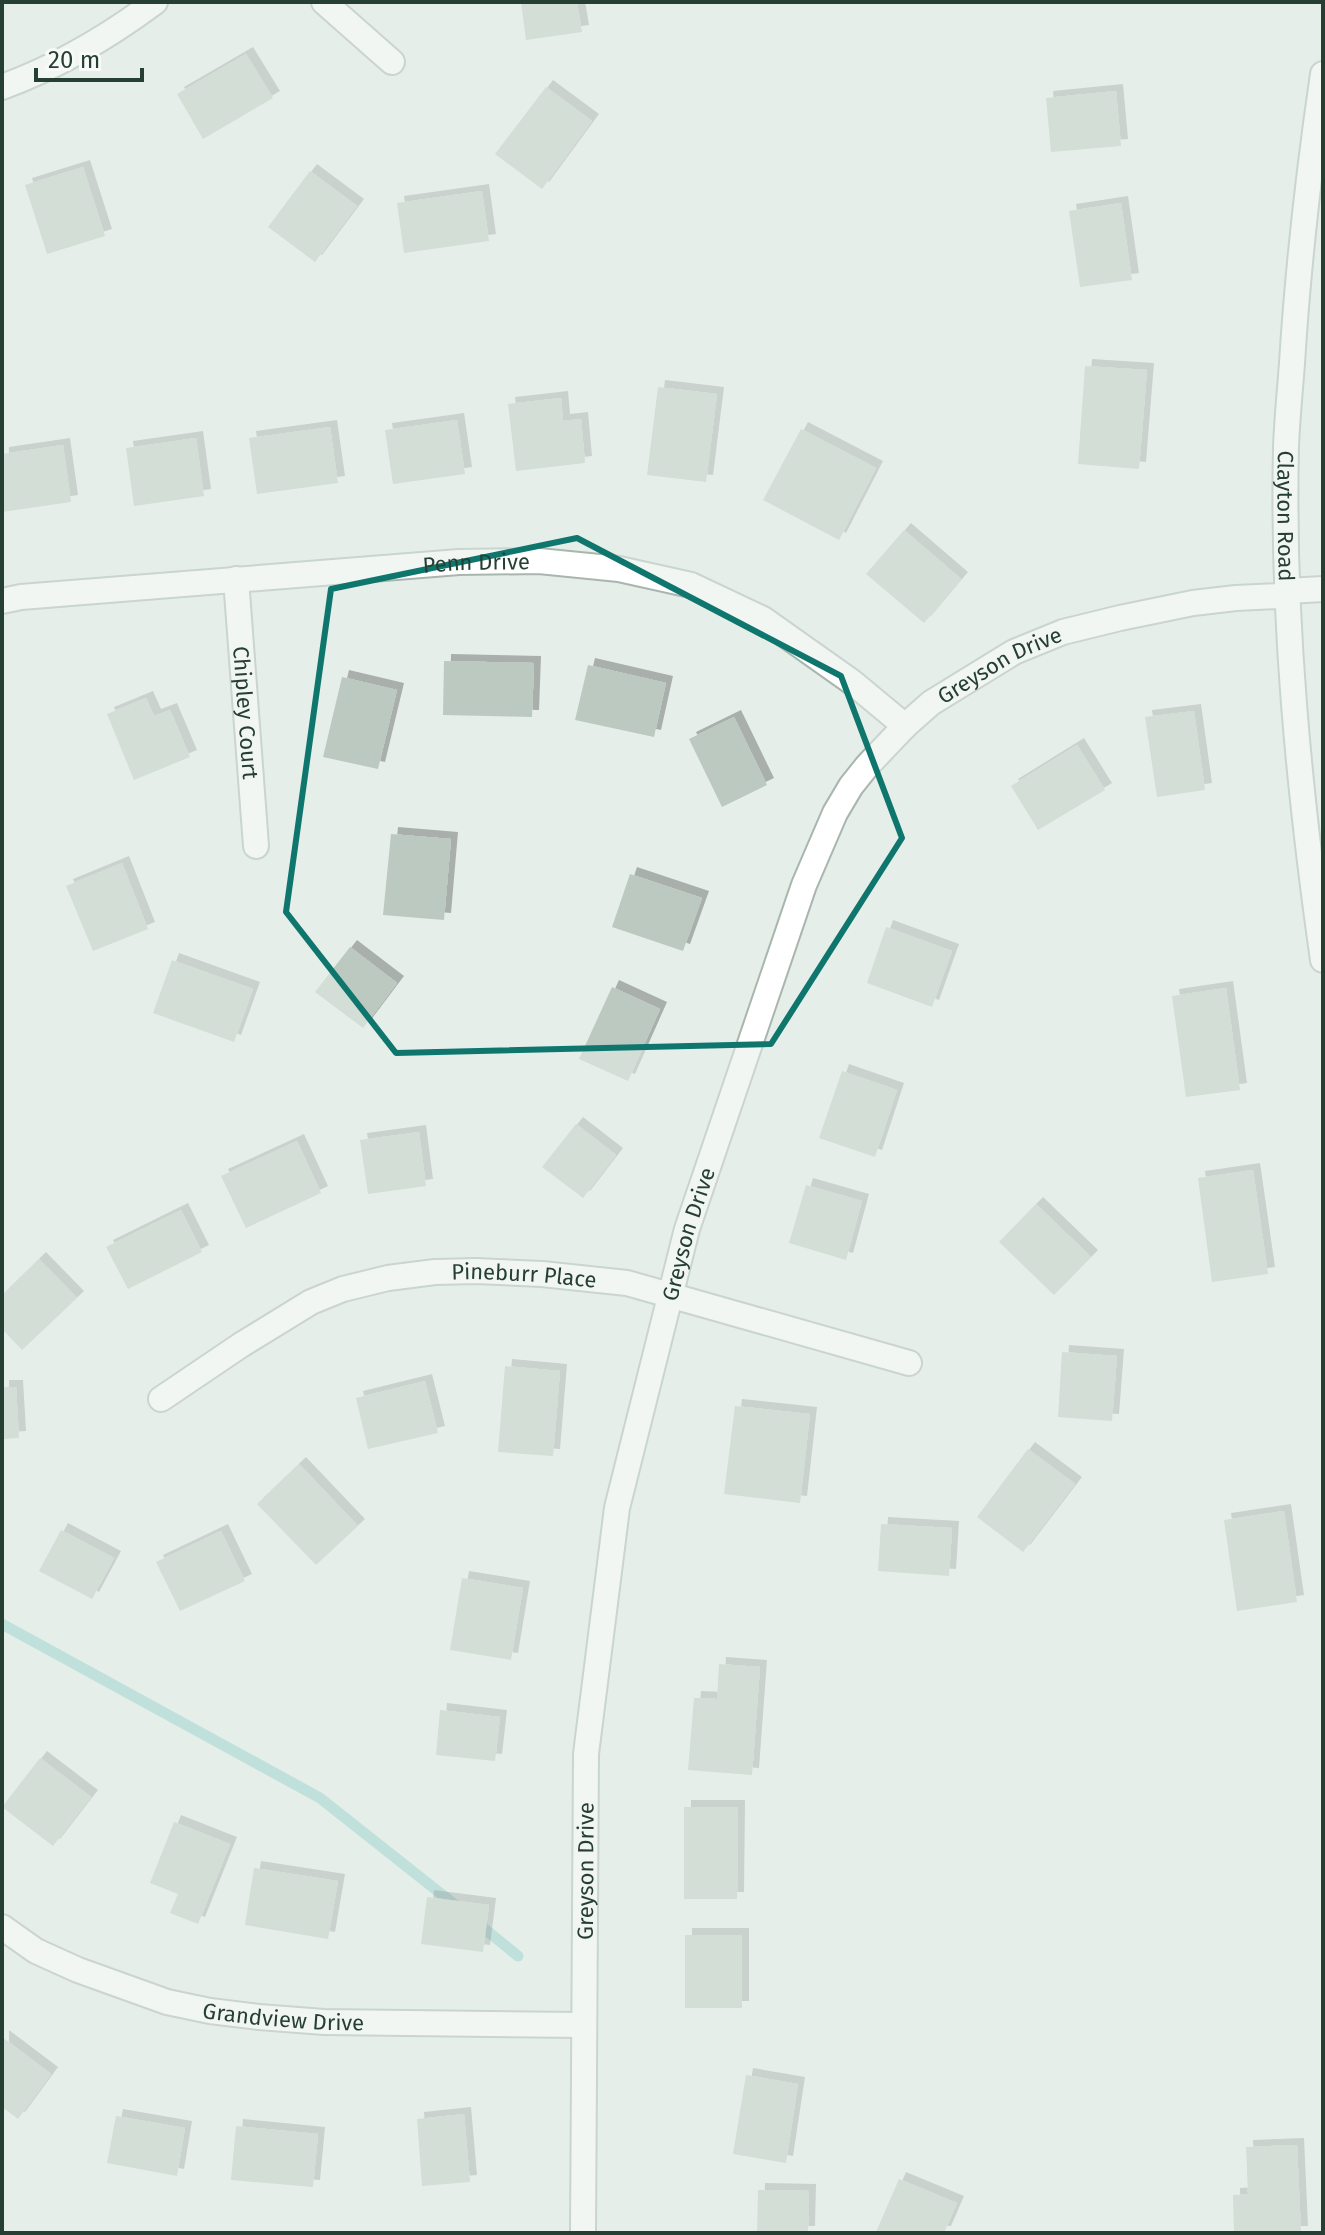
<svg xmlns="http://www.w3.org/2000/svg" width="1325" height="2235" font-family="'Fira Sans',sans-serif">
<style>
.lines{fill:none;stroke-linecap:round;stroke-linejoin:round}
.stream{stroke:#93cfcb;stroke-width:11}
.building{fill:#bcc9c1;filter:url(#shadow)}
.minor-casing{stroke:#a9b6af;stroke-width:28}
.tertiary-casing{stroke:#a9b6af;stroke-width:28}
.minor{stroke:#fff;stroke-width:24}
.tertiary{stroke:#fff;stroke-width:24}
.marked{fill:none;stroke:#0f766e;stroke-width:6;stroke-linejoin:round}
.labels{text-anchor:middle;stroke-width:6;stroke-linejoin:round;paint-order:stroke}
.street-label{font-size:22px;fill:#263f33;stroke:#f7faf8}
</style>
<defs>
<filter id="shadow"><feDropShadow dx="7" dy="-7" stdDeviation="0" flood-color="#0004"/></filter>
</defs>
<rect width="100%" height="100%" fill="#e6eee9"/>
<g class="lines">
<path class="stream" d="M2,1624L320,1798L459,1908
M475,1921L518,1956"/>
</g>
<path class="building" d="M521,2H577L582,32L526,40Z
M246,54L273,98L203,139L177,94Z
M546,87L592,121L542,189L495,154Z
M1116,91L1121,146L1051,152L1046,98Z
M83,167L105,236L47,254L25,185Z
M310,171L357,206L315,262L268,227Z
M482,191L489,241L404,253L397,203Z
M1121,203L1132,280L1080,287L1069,211Z
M1085,366L1147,370L1139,469L1078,464Z
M658,387L717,394L706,482L647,475Z
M561,398L563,421L581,419L585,463L516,471L508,404Z
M457,420L465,474L393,484L385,430Z
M330,427L338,483L257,494L249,438Z
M801,429L876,468L839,540L763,500Z
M196,438L204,496L134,506L126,448Z
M63,445L71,502L2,512V454Z
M904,530L961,579L924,623L866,574Z
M444,661L534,663L532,717L443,715Z
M588,665L666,683L654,737L575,720Z
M342,677L397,690L378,769L323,757Z
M146,698L154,716L170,710L190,757L134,780L107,714Z
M1194,711L1205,790L1157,797L1145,717Z
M734,717L767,785L722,807L689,739Z
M1077,745L1105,790L1038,830L1011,786Z
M391,834L451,839L444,920L383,915Z
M122,863L148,929L93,951L66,886Z
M630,874L702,898L683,951L612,927Z
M886,927L952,951L932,1007L867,983Z
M350,947L397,983L363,1028L315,992Z
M172,960L253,989L234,1042L153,1013Z
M612,987L660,1009L628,1081L579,1059Z
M1226,988L1240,1090L1186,1097L1172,996Z
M842,1071L897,1090L875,1157L819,1138Z
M576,1124L616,1155L583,1198L542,1167Z
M419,1132L426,1186L368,1194L360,1140Z
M297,1141L321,1193L246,1228L221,1176Z
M1253,1170L1268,1274L1212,1282L1198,1178Z
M806,1185L862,1201L846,1260L789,1243Z
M1036,1204L1091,1257L1054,1295L999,1242Z
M181,1210L202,1252L128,1289L106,1247Z
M39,1259L77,1298L22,1350L2,1329V1295Z
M1062,1352L1117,1356L1112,1421L1058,1417Z
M505,1366L560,1371L553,1456L498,1452Z
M425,1381L438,1433L368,1449L356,1398Z
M2,1387H16L19,1438L2,1439Z
M735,1406L810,1414L800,1503L724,1494Z
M1028,1449L1075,1484L1023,1552L977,1517Z
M299,1464L358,1526L316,1565L257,1504Z
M1284,1511L1297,1602L1237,1611L1224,1520Z
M881,1524L952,1528L949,1576L878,1571Z
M61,1530L114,1558L92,1599L39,1571Z
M221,1531L245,1581L180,1611L156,1562Z
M462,1578L523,1588L511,1660L450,1650Z
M719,1664L760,1667L752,1775L688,1770L694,1698L717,1699Z
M440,1710L500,1717L495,1761L436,1755Z
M40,1758L91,1797L53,1846L2,1807Z
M684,1807H738L737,1899H684Z
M174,1822L230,1844L198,1924L170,1913L178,1894L150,1883Z
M254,1868L338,1881L328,1939L245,1925Z
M427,1897L489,1905L483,1952L421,1944Z
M685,1935H742V2008H685Z
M2,2037L51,2074L18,2119L2,2107Z
M746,2075L798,2084L786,2163L733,2154Z
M464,2114L470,2182L422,2186L417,2119Z
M116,2116L185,2128L177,2176L107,2163Z
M236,2126L318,2134L313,2187L231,2180Z
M1297,2145L1301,2233H1234L1233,2195L1248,2194L1246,2147Z
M899,2179L957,2203L944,2233L876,2232Z
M758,2190L809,2191L808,2233H757Z"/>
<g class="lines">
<defs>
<g id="minor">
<path d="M324,2L392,62"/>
<path d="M2,87C57,67 108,37 155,2"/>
<path id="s1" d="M236,579L256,846"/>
<path id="s2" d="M2,601L21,597L459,562L539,561L619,569L691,585L763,619L852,682L905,726"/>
<path id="s3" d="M161,1399L241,1345L311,1302L343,1289L388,1278L435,1272L476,1271L542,1274L627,1283L909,1363"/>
<path id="s4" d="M2,1927L36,1951L78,1970L167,2002L210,2011L259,2017L324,2022L583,2025"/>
<path id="s5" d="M583,2233L586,1754L617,1508L687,1229L804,885L835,813L851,786L867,766L905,726L931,703L1014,652L1063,632L1120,618L1193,603L1236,598L1279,596L1287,591L1323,589"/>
</g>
<g id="tertiary">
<path id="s6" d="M1323,74C1309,170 1298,266 1292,363C1290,391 1287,419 1286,447C1282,618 1299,791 1323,960"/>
</g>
</defs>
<use href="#minor" class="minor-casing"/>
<use href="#tertiary" class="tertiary-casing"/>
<use href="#minor" class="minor"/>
<use href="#tertiary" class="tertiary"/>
</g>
<path d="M0 0H1325V2235H0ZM577,538L841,676L902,838L771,1044L396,1053L286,912L331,589Z" fill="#e6eee9" fill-opacity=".55" fill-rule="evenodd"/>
<path class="marked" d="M577,538L841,676L902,838L771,1044L396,1053L286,912L331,589Z"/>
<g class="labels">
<g class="street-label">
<text dy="8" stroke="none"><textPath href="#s6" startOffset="444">Clayton Road</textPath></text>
<text dy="8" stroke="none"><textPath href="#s2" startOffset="476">Penn Drive</textPath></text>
<text dy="8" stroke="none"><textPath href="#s5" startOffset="1682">Greyson Drive</textPath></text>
<text dy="8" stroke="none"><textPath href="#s1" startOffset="134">Chipley Court</textPath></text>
<text dy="8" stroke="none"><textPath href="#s5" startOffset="1010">Greyson Drive</textPath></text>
<text dy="8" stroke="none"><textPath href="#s3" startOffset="396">Pineburr Place</textPath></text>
<text dy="8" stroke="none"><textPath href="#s5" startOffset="362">Greyson Drive</textPath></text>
<text dy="8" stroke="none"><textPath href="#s4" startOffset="300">Grandview Drive</textPath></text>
</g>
</g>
<rect width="1325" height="2235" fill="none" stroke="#263f33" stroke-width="8"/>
<path d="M36 68v12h106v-12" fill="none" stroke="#263f33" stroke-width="4"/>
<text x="48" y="68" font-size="24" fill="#263f33" stroke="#f7faf8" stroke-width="6" paint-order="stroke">20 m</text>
</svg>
